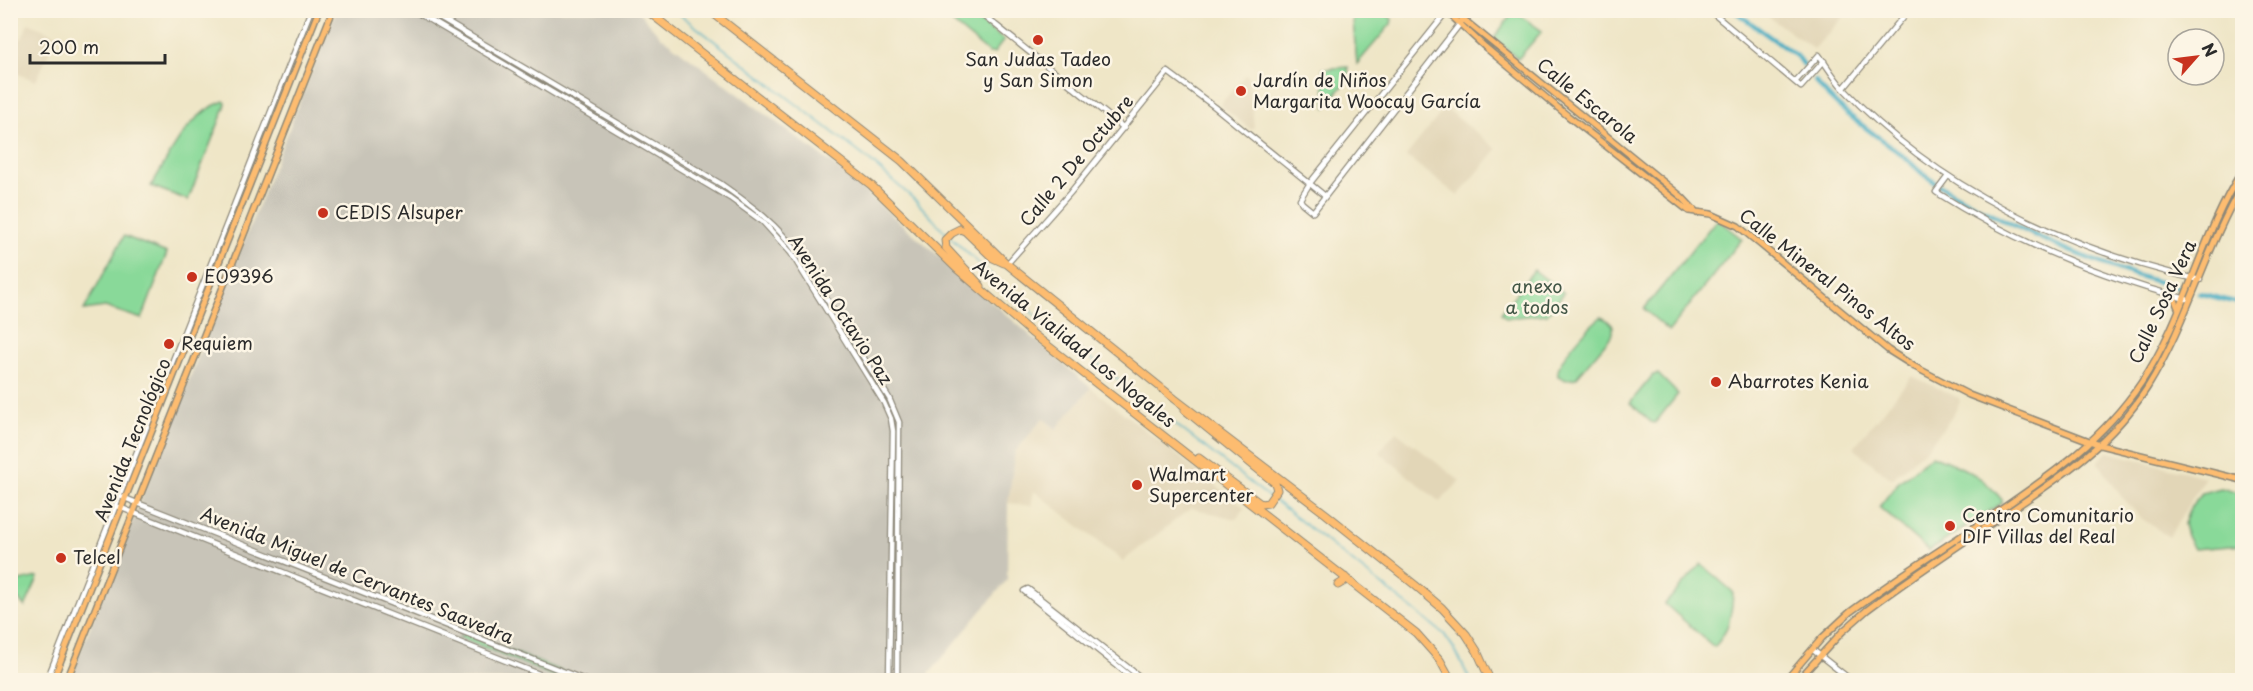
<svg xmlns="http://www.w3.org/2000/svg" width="2253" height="691" font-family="'Playpen Sans',sans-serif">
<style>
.built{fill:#e2d6b7}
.industrial{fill:#c8c4b8}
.green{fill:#89d999;stroke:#5a8262;stroke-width:1.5}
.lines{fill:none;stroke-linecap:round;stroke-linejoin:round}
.stream{stroke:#42acc2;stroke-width:1.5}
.canal{stroke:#42acc2;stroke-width:4.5}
.minor-casing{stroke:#8d8879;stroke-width:7}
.major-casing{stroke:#8d8879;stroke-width:8}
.highway-casing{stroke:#8d8879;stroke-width:9}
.minor{stroke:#fff;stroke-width:4.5}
.major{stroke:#fdbc70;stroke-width:5}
.highway{stroke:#fdbc70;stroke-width:7}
.poi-dot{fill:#c8321e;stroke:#fcf5e5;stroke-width:2}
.labels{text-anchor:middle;stroke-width:5;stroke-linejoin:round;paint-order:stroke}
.poi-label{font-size:18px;fill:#2b2b2b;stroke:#fcf5e5;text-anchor:start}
.street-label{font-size:18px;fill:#2b2b2b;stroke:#fcf5e5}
.park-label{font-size:18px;fill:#425646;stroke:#fcf5e5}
</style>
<rect width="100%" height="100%" fill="#fcf5e5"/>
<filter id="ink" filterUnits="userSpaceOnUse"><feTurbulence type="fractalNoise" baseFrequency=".0167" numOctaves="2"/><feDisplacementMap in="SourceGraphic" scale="12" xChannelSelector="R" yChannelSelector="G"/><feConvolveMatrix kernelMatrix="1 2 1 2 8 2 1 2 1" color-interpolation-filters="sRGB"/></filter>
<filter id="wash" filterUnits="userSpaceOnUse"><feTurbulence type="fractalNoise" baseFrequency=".008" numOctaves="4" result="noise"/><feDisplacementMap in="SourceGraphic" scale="24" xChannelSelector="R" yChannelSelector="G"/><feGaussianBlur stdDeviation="1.35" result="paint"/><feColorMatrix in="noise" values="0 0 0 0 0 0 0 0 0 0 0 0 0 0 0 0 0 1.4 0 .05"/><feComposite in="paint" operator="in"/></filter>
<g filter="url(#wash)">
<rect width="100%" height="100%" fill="#efe6c7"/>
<path class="built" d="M1760,11H1849L1814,49Z
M28,23L57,35L36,81L11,71V34L22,39Z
M1246,74L1249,78L1254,127L1251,130L1220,105Z
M1445,108L1497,149L1458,196L1406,156Z
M1912,376L1959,398L1960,402L1949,421L1927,448L1893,478L1889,477L1853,448Z
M1091,388L1245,508L1236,519L1191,508L1123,561L1034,491L1031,506L1008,503L1015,452L1043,418L1056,429Z
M1396,431L1460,481L1440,502L1379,452Z
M2107,452L2205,477L2169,537L2141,518L2121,496L2098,462Z"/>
<path class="industrial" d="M336,11H638L659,35L835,166L1091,388L1056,429L1043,418L1015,452L1008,503L1007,580L924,680H69Z"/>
<path class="green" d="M938,11H966L1004,40L994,53H989Z
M1352,11H1382L1392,19L1391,24L1357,64Z
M1514,11L1542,31L1518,59L1494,38Z
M1348,67L1349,78L1326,107L1323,69Z
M224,101L226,103L225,107L188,200L151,186C171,154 186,115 224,101Z
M1717,219L1742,239L1669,331L1644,309Z
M124,236L167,253L142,319L105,307L84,310Z
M1534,270L1564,293L1547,314L1506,318L1501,313Z
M1601,317L1607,320L1613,326V333L1608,340L1576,378L1566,380L1558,376C1555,361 1588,327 1601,317Z
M1658,374L1678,394L1655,423L1651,422L1630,403L1653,375Z
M1932,455C1962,468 1981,473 2002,500V503L1929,551L1879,507L1898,483Z
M2221,488L2238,493L2242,514V545L2194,549L2187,536L2184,524L2190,508L2202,493Z
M1701,564L1733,592C1732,612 1729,633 1714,647L1665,604Z
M37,577L38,578L25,607L11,591V583Z
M465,633L584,680H563L459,637Z"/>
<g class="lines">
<path class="stream" d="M674,10L869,160L915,200L947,234
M950,237L1034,314L1270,498
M1274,500L1444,634L1455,650L1470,680"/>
<path class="canal" d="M1733,10L1799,58L1804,65
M1815,81C1840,112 1864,126 1894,149C1907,158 1917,170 1929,178C1946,191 1966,200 1985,210C2048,245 2114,271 2184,289
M2199,293L2242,304"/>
</g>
</g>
<g filter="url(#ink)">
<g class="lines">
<defs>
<path id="minor" d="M413,10L730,198L763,222L791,253L884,403L891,419L893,431L889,680
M426,10L721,184C751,205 778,225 799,255L889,398L899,422L897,680
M977,10L1124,128
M1709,10L1801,87L1824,61
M1446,13L1310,183L1300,199L1302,203L1313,212L1459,25
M1795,82L1819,55C1827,66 1834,78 1843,88C1937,188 2067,250 2200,280
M1844,88L1909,10
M1948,176L1936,192C2013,241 2098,276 2186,299
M1007,264L1070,193L1168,72L1215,107L1325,196
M122,497L585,680
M119,507L554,680
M1813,650L1851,680
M47,680L311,10
M1135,680L1024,591L1028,589L1144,680"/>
<path id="major" d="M1445,10L1485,47L1568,116L1689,211L1711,214L1738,226L1888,350L1915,367L1969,395L2100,445L2242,480
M1452,10L1682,197L1697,213
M1462,21L1470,10
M2173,295L2179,310
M53,680L319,10
M67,680L333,10
M1786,680L1822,638L1850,612C1898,576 1950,544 2000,510C2053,474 2104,438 2141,383C2185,318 2200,237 2242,171
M1798,680L1842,632L1867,610C1914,575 1964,542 2013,509C2064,475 2113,441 2147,388C2187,324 2205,249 2242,186"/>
<path id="highway" d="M646,10L871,185L956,268L1033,334L1416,633L1440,660L1451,680
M709,10L902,161L1007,264L1175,399L1326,514L1415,585L1442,608L1466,634L1477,651L1490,680
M981,286L946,248L945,240L952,233L960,229L965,231L993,258L1004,263
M1185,410L1275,483L1277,490L1268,503L1261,504L1199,458
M1338,585L1343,582L1345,577"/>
</defs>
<use href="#minor" class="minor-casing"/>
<use href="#major" class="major-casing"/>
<use href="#highway" class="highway-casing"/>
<use href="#minor" class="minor"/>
<use href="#major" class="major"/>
<use href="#highway" class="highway"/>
</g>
</g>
<g class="poi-dot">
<circle cx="1038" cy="40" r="6"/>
<circle cx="1241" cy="91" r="6"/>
<circle cx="323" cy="213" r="6"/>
<circle cx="192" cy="277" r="6"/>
<circle cx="169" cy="344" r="6"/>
<circle cx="1716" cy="382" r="6"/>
<circle cx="1137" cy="485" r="6"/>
<circle cx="1950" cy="526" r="6"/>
<circle cx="61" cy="558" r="6"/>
</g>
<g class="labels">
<g class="poi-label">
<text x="1038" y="66" text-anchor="middle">San Judas Tadeo<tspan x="1038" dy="21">y San Simon</tspan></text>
<text x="1253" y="87">Jardín de Niños<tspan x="1253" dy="21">Margarita Woocay García</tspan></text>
<text x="335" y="219">CEDIS Alsuper</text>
<text x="204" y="283">E09396</text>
<text x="181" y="350">Requiem</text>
<text x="1728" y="388">Abarrotes Kenia</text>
<text x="1149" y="481">Walmart<tspan x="1149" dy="21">Supercenter</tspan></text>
<text x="1962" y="522">Centro Comunitario<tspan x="1962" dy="21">DIF Villas del Real</tspan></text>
<text x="73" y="564">Telcel</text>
</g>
<g class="street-label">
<text transform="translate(1587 101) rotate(39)" y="6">Calle Escarola</text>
<text transform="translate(1077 161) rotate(-50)" y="6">Calle 2 De Octubre</text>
<text transform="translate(1827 280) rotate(38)" y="6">Calle Mineral Pinos Altos</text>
<text transform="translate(2163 302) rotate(-65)" y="6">Calle Sosa Vera</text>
<text transform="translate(840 310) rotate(57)" y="6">Avenida Octavio Paz</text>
<text transform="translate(1074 344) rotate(39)" y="6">Avenida Vialidad Los Nogales</text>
<text transform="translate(133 440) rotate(-68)" y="6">Avenida Tecnológico</text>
<text transform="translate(357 576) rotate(22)" y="6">Avenida Miguel de Cervantes Saavedra</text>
</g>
<g class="park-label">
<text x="1537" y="293">anexo<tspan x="1537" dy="21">a todos</tspan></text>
</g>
</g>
<rect width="2253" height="691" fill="none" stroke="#fcf5e5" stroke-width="36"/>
<g transform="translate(2196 57) rotate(62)"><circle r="28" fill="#fcf5e5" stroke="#a8a49b" stroke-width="1.5"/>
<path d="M0-4.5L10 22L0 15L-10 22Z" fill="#c8321e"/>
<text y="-9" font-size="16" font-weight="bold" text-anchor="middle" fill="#2b2b2b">N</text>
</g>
<path d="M30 54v9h135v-9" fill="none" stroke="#2b2b2b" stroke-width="3"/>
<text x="39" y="54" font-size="18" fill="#2b2b2b" stroke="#fcf5e5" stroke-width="4.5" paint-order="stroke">200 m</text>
</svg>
